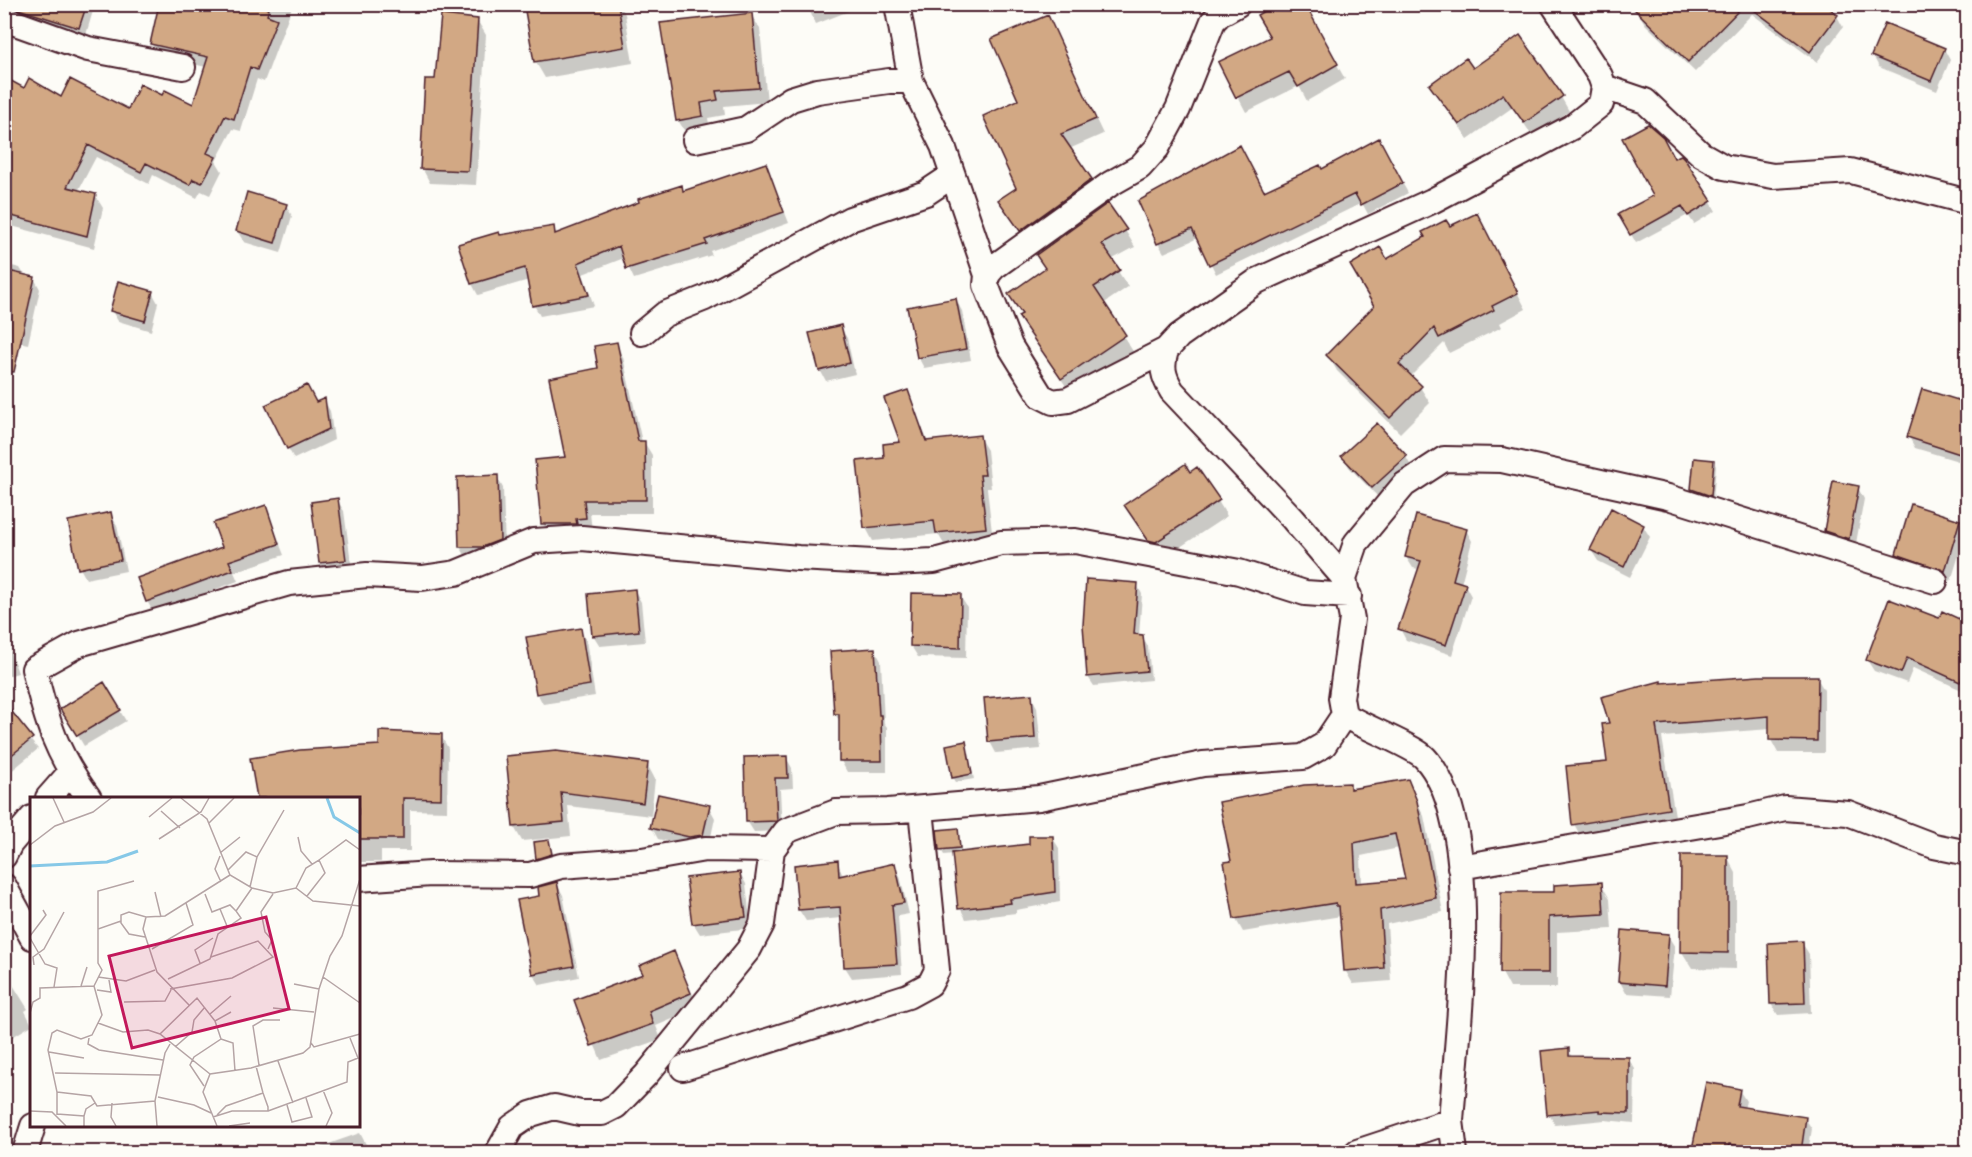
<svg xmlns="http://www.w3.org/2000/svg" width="1972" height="1157" font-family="Dekko,sans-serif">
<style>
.shadow{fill:#0003;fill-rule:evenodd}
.building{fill:#d2a884;stroke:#4a1f2b;stroke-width:1.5;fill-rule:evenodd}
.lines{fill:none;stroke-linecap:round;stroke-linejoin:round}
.street-casing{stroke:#4a1f2b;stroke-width:28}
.street{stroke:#fdfcf7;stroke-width:24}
.inset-river{fill:none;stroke:#86c8e7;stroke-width:3}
.inset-road{fill:none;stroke:#b5a4a5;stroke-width:1.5}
.view{fill:#c2185b;fill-opacity:0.15;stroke:#c2185b;stroke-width:3}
.inset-edge{fill:none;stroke:#4a1f2b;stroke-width:3}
</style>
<rect width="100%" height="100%" fill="#fdfcf7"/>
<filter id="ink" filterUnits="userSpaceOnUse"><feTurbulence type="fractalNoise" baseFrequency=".0167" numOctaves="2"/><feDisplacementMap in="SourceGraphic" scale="12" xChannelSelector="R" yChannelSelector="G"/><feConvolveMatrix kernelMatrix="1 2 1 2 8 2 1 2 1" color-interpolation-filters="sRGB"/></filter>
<g filter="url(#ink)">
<path class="shadow" d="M4,4H95L85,38L4,15Z
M262,4H293L264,82L257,79L241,131L233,129L216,161L222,171L210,195L201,191L197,198L153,175L149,184L96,157L78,191L95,195L103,208L94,248L4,224L5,79L24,90L128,111L163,97L194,106L206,67L159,56L151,43L261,7Z
M527,4H619L625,14L633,63L545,78L535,61Z
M806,4H867L816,24Z
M1303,4L1345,79L1307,101L1299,86L1246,112L1238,97L1272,38Z
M1647,4H1822L1837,16L1843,27L1817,62L1752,14L1695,72L1645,24L1639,13Z
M751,14L760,29L767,102L724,106L725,115L708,118L710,131L687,135L678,120Z
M1047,17L1103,134L1069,149L1099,195L1029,245L1000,200L1018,188L1020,101Z
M477,20L486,35L476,185L430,183L422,168L436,81Z
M1944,49L1950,60L1937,91L1879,67L1873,56Z
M1472,70L1561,97L1569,111L1533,137L1513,107L1468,139L1431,85Z
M1378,140L1408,193L1368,214L1362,203L1216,274L1198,238L1164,253L1158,243L1264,193L1321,171Z
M1674,160L1698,180L1716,211L1694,224L1688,215L1636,243L1620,215L1655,196Z
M766,164L789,223L710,251L712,255L634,279L624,258L583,274L594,306L540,316L534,305L529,280L478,295L472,284L460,245L553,228L557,234L681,187L684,192Z
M286,205L292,216L281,253L244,242L237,231Z
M1125,230L1135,247L1111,260L1128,287L1103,304L1134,353L1072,395L1030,333L1010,294Z
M1485,231L1526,309L1500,323L1502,327L1449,353L1444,343L1410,377L1420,387L1430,403L1400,433L1337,371L1328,355L1376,306L1386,261Z
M4,264L20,268L25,276L34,278L40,289L28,344L4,339Z
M152,292L158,303L151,331L118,321L111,310Z
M956,300L962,311L971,360L924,368L918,357Z
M840,327L847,338L855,374L826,381L820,370Z
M616,344L623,357L642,442H644L652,455V513H590L592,531L550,536L543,523L600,369Z
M907,392L928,442L979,437L987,450L991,488H987L993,541L945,546L938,534L873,541L866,528L886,459L902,443Z
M324,400L330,411L334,440L294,459L288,448L316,404Z
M1968,405V464L1915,448L1909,437Z
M1343,456L1406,457L1412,468L1379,498L1349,467Z
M1713,461L1716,466L1713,500L1695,494L1692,489Z
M1189,474L1218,501L1227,516L1165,557L1159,555L1135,520Z
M497,477L503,488L505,551L467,558L460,547Z
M1858,488L1864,499L1855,549L1832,542L1825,531Z
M337,500L344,511L352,570L326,574L320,563Z
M265,507L284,555L234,572L238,581L153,612L147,601L224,548Z
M110,514L117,525L126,571L86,579L80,568Z
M1959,521L1966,532L1951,581L1904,565L1898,554Z
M1643,526L1650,537L1630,577L1598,561L1591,550Z
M1466,530L1472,541L1461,584L1465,585L1471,596L1452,655L1406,640L1400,629L1419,569L1413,568L1406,557Z
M1137,585L1142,594L1139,636H1142L1148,646L1151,680L1094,686L1088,677Z
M635,591L641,602L645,642L600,646L593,635Z
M960,596L967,607L966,658L918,657L911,646Z
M1940,620L1968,624L1966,692L1913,668L1907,683L1874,671L1867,660Z
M580,629L586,640L595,696L543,704L537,693Z
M4,634L18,673L4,677Z
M875,650L881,661L884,723L887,727V772H847L841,761V723L835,714Z
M1817,678L1824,690V753H1778L1771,740V729L1662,737L1676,822L1581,837L1574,824L1609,763L1611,725L1661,684Z
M104,684L126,721L84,746L62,709Z
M1031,696L1037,707L1041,749L996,753L990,742Z
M4,709L38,749L4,777Z
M441,736L448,748L447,811L410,810V851H381V862H358V798H258L252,759L381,747Z
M966,743L974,779L956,782L953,777Z
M556,753L647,764L655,779L651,816L568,806L571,836L522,841L514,827Z
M786,757L792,768L793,788L780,789L782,831L754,832L747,821Z
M1407,781L1424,816L1443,912L1387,924L1391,981L1353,984L1345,970L1341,916L1243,932L1235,918L1232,862L1349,785L1352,790ZM1399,848L1407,880L1362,884L1361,856Z
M709,807L715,818L709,846L696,848L658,839L652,828Z
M957,830L962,853L1031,845L1052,837L1059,848L1060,902L1016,910V913L966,919L960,908L953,854L944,855L941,850Z
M548,842L554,859L540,863L537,858Z
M1727,856L1736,873V969L1692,968L1682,952Z
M837,862L843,876L894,865L900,876L909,914L898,916L902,974L852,978L845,967L842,918L806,921L799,910Z
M740,873L746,884L751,928L700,934L693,923Z
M557,884L563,895L579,977L540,985L533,974L541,897Z
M1601,884L1610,899L1612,929L1557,932V988H1510L1502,973L1556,893Z
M1668,936L1675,947L1670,996L1626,993L1620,982Z
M1802,943L1809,954L1811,1013L1778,1015L1771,1004Z
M673,953L699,1008L656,1026L661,1039L601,1060L576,1001L645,975Z
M5,972L28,1009L25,1011L32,1025L4,1042Z
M1568,1050L1572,1057L1628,1058L1635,1069L1634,1123L1605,1120L1555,1125L1549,1114Z
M1707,1084L1739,1090L1746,1101L1744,1109L1805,1118L1812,1129L1808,1152H1693Z
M4,1125L20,1150L19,1152H4Z
M360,1133L370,1152H319L317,1148Z
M249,1144L254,1152H227Z"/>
<path class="building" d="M15,4H87L79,28L15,8Z
M159,4H258L269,9L267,15L277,19L257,70L250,67L234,119L225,116L207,153L216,157L202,183L193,179L190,185L146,163L141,172L88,145L67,187L96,194L87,236L4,214V77L24,88L29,78L61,97L70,79L128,109L140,84L162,95L165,90L193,104L208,57L150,44Z
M564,4H618L625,47L534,62L525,11Z
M1276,4H1305L1338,64L1298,87L1289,72L1236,98L1218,62L1270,37L1257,15Z
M1629,4H1745L1688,62Z
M1746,4H1824L1838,15L1810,52Z
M752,13L759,88L716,91L718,100L701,103L703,116L676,121L660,23Z
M441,15L478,19L468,171L420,169L425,79H435Z
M1048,15L1096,119L1061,134L1092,179L1020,231L998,200L1016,188L983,116L1018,100L991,39Z
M1885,23L1945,48L1931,81L1871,56Z
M1520,35L1563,96L1524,123L1503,94L1459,125L1429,85L1466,58L1473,68Z
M1648,124L1663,137L1674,158L1681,155L1684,158L1712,201L1688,216L1682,206L1630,235L1618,214L1653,196L1622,138Z
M1379,138L1403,183L1361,205L1355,194L1209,265L1192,229L1157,244L1138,201L1240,145L1264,191L1320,165L1322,169Z
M766,163L784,212L705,240L707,244L626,269L619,246L578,263L589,295L532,306L525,268L471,284L458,244L499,232L500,235L554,226L555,234L639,202L638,199L682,185L683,191Z
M247,192L287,204L275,243L236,231Z
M1108,203L1127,230L1102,244L1120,270L1094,287L1126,335L1061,379L1018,316L1022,314L1008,294L1045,268L1036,255Z
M1477,213L1518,293L1492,306L1494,310L1439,338L1434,328L1399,364L1422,386L1390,418L1326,355L1374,306L1350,265L1380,247L1387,259L1425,237L1422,232L1446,220L1450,226Z
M4,270L35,277L14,372L4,371Z
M118,281L153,291L145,321L110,311Z
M956,298L966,349L917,358L907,307Z
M841,325L850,363L819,371L809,333Z
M617,342L638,441H645L646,500H584L586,518L576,519L577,524H541L535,460L565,457L549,378L598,368L594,346Z
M307,385L316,402L325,398L329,429L287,449L265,405Z
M1922,389L1968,403V440L1963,455L1907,437Z
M908,390L926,441L980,435L985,475H980L986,528L936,533L934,521L864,528L857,461L884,458L883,444L900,442L884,398Z
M1377,423L1407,456L1372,488L1341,456Z
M1694,458L1714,460L1711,496L1691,489Z
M1185,464L1190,472L1197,467L1220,500L1156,542L1148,540L1124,505Z
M498,475L500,540L482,547H459L457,477Z
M1833,481L1859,486L1849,539L1824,531Z
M338,498L346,560L319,563L311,502Z
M1911,504L1960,520L1945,571L1896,554Z
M266,505L279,544L229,561L233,570L146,602L137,578L222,547L213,523Z
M1611,508L1644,525L1624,567L1590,550Z
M111,512L121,560L78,569L68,521Z
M1416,515L1467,529L1453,580L1466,584L1446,645L1398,629L1421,561L1405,557Z
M1086,579L1138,583L1134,634L1143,635L1147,671L1087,677L1083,625Z
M635,589L639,631L592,636L588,594Z
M911,593L961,594L960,648L910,646Z
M1889,599L1939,618L1942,611L1968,623V665L1960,682L1907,658L1901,673L1866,660Z
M581,628L590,685L536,694L526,637Z
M875,648L879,715H881L882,761H839V714H834L830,651Z
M1759,676H1818L1817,741L1769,740V716L1656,725L1669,809L1572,825L1566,766L1607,762L1602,724L1609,723L1601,697L1661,681V683Z
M104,682L121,710L77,736L60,709Z
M1032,694L1035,738L988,742L984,698Z
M4,702L33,738L4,761Z
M379,731L442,734L441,799L403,798V839H358V798H257L250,758L300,750L379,745Z
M966,741L972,774L952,778L946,745Z
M556,751L648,763L643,803L561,792L564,822L513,827L506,756Z
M787,756L788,778H775L777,821L746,822L744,757Z
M1408,779L1417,801L1436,898L1380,910L1384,968L1344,971L1339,906H1336V903L1234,919L1224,862L1231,861L1219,802L1304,785L1350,783V789ZM1395,834L1405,879L1356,883L1354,843Z
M658,794L710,805L703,835L689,837L650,828Z
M958,828L960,848L939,850L937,830Z
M1029,836H1053L1055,892L1010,899L1011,903L958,909L952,853L1029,844Z
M549,840L552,854L536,859L534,842Z
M1681,855H1728V953L1680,952Z
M838,860L839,876L895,863L904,903L892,905L897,964L844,967L840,907L798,910L794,865Z
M740,872L746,917L692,924L686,878Z
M557,882L574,966L532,974L517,900L539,896L538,887Z
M1602,882L1604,914L1549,917V973H1500L1501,892H1554V885Z
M1622,930L1669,934L1665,986L1618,982Z
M1803,941L1805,1003L1770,1004L1768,943Z
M674,951L691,993L649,1011L653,1024L591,1046L574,1000L643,974L639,966Z
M1569,1048V1056L1629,1057V1113L1600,1112V1110L1547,1115L1541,1051Z
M1706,1082L1740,1089L1737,1106L1806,1117L1801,1152H1782L1729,1144L1727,1152L1692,1149Z"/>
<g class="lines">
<defs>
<path id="street" d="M897,4L911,81
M4,19L88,49L183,67
M1604,87L1645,101L1701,154L1724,167L1773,176L1851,171L1968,202
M695,140L746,129L791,99L817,91L889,81H911L943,146L987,275L986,285L1010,346L1041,396L1053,402L1068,400L1166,350L1179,336L1257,281L1432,201L1572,127L1601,104L1604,87L1600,76L1553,4
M987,275L994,267L1110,184L1140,167L1157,148L1178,109L1213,21L1220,14L1238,4
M642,333L665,314L705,298L850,219L926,193L953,175
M1166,350C1161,367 1163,376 1172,391L1293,519L1344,578L1352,619L1341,698L1344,715C1362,726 1415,747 1425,758C1486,825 1457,1033 1451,1121L1455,1152
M1344,578L1356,543L1404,485L1444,459L1502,460L1668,497L1935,581
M48,798L70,773
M89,798C56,753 47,723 34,669L79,644L289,583L367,575L422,578L456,573L534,541L582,538L798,558L892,563L934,561L1001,543L1075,541L1239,572L1305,593L1349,596
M4,856L10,844L32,818
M1460,867L1748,817L1785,808L1848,813L1934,846L1968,853
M358,879L431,874L530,875L561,866L642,860L705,849L772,850
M4,886L32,937
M683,1068L908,996L930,984L937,970L921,809
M25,1152L33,1126
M498,1152L512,1127L531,1114L554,1107L580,1113H602L616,1106L646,1075L749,949L762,924L772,850L786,831L836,812L888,811L1039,798L1203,764L1303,757L1324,745L1344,715
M1357,1152L1451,1121"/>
</defs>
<use href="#street" class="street-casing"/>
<use href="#street" class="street"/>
</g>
</g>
<g transform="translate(30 797)">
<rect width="330" height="330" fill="#fdfcf7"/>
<path class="inset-river" d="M297,1L304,20L330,36M0,69L77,65L108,54"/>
<path class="inset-road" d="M23,1L34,25M151,1L177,22L200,78L222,91L243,96L266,91L283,104L330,109M131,14L150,31M119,20L142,1M179,26L204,1M268,40L271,54L282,67M129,42L171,15L179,1M0,48L25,29L63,15L81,1M190,56L210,40M190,59L185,72L191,85M289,63L316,43L330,53M198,73L216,55L227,60M220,90L227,60L254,13M266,91L276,71L289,63L295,76L277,99M125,95L131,120M175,97L182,115L200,108L206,114M190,112L197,129M116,120L113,132L127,175L159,208M68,132V94L104,84M0,139L16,118L13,113M115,140L99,137L91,126V118L99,115L116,120L135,119L200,78M0,141L15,167L27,171L24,190M122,152L163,128L156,106M238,152L242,143L235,135L231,115L243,97M170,166L165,153L183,141M4,168L3,160L14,152L34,115M68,180L96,184L125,173M293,180L330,206M138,182L180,162L188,137L211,121L206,114L222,91M264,187L289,192M51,189L57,170M140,192L202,181L243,160L228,144L181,160M67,193L81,195L79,183M94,205L135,204L141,193M243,211L284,215M0,216L3,205L10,201V191L64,189M180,217L201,199M68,226L93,235L118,233L130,237L180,277M130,237L167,201L185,224L201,215M59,241L58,247L69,253L133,263M191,242L203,246L205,274M281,246L284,250L330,237M145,250L162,235L164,223L175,210M19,255L54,261M248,264L263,306M229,268L223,229L233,223H250M226,269L233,296M25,276L130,278M174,289L160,268L164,260L191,242L185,224M293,293L302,316L296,329M27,295L61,299L67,309L125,304L135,256L140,247M128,300L164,308L181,316M125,304L127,329M82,306L81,320L86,329M257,308L262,325L282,320L276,301M0,314L22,315L36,329M238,314L317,285L318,265L328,261L320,241M27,317L54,319V329M27,318V295L18,253L22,236L27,233L51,242L62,238L72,218L64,189L72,173L68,166V132L91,124M54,319L56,312L65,306M183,320L202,314H238V310L233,296L196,309L187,318M187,329L173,295L180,277L221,271L273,256L280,250L289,192L300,159L312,139L330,82M199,329L220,326"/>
<path class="view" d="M236,120L259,212L102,251L79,159Z"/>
<rect width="330" height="330" class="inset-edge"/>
</g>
<rect width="1972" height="1157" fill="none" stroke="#fdfcf7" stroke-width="24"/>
<rect x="12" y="12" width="1948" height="1133" fill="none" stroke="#4a1f2b" stroke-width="2" filter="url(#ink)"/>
</svg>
